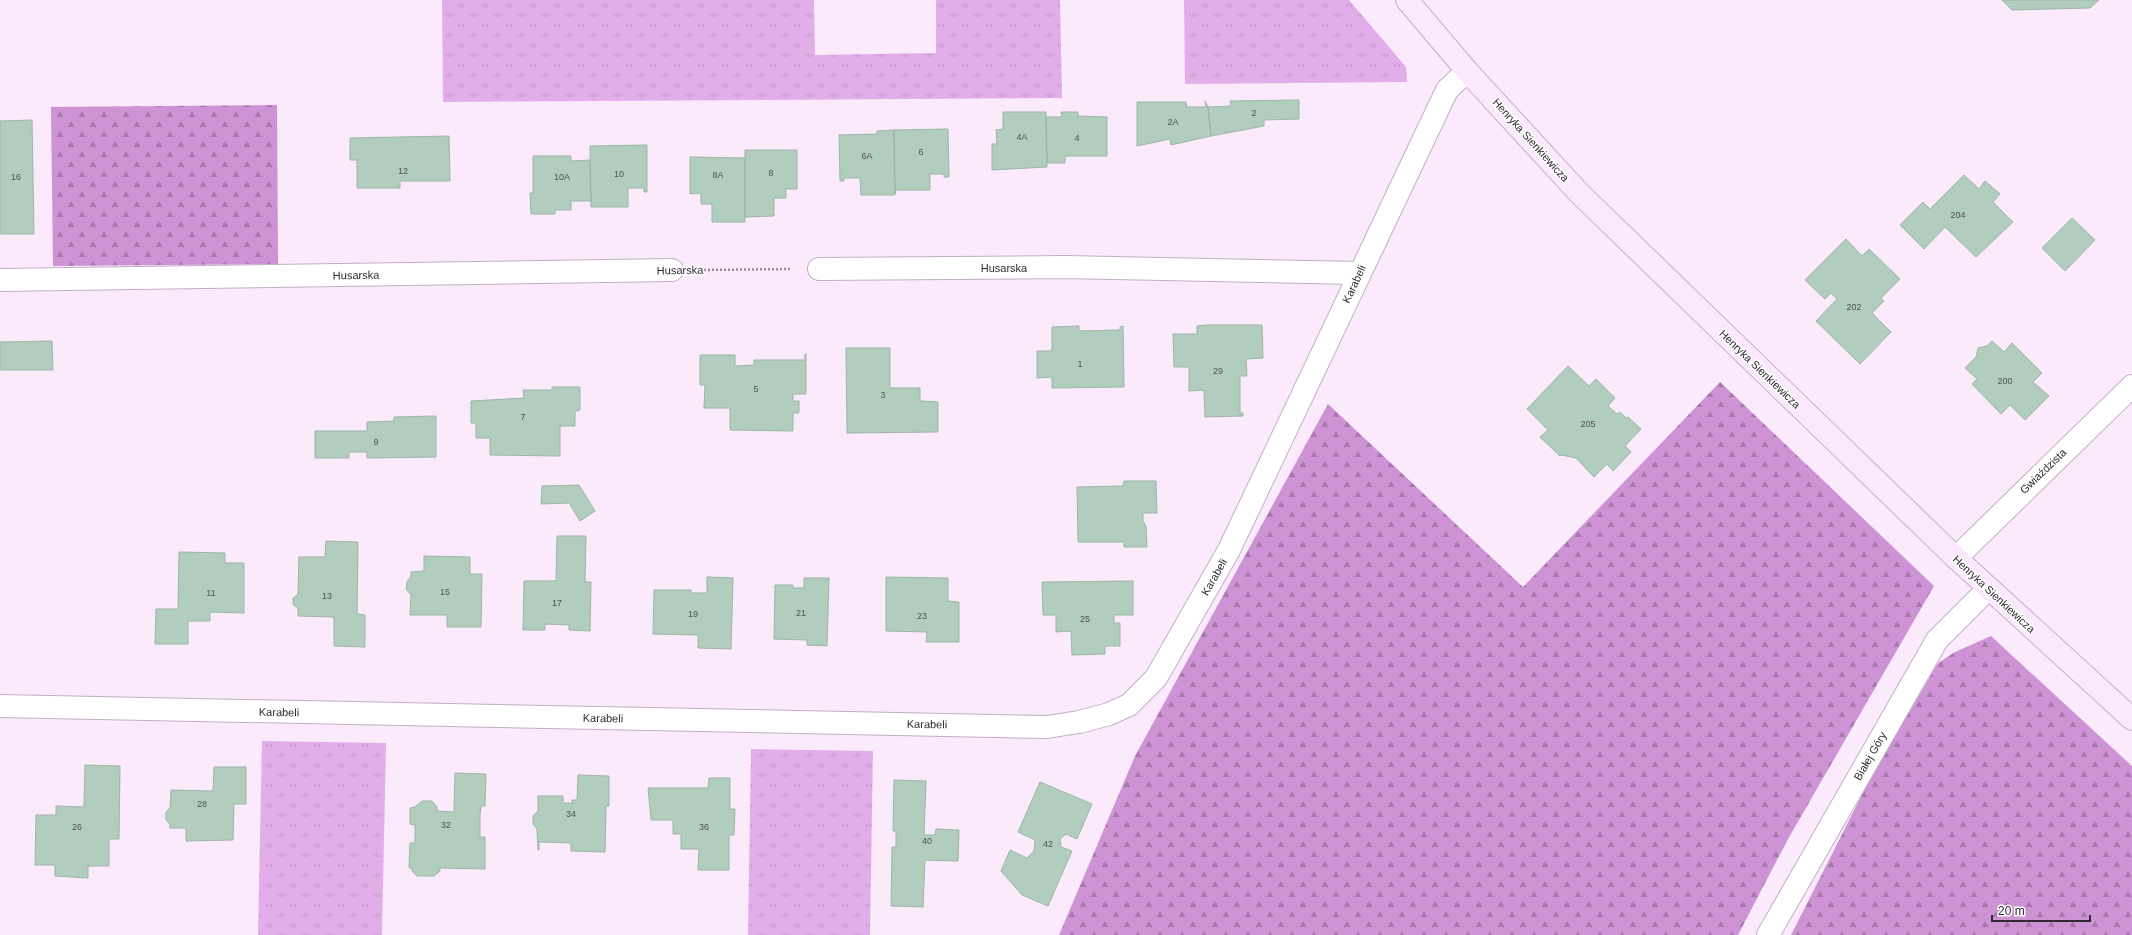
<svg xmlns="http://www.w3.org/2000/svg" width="2132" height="935" font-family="Arial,sans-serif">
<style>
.grass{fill:url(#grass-tufts)}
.forest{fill:url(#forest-firs)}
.building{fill:#b1cdbd;stroke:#9bb6a6}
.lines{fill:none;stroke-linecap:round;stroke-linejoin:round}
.street-casing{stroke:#c2aec5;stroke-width:24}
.secondary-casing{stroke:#c2aec5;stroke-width:24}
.path{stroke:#978b99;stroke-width:2.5;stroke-dasharray:2 2;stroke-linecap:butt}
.street{stroke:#fff;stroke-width:22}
.secondary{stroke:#fae8fd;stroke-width:22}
.labels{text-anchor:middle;stroke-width:3.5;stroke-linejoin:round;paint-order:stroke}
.number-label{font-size:9px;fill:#515255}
.street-label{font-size:11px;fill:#312932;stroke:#fdfdfd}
</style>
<defs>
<pattern id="grass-tufts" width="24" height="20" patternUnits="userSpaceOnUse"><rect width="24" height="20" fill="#e2aee9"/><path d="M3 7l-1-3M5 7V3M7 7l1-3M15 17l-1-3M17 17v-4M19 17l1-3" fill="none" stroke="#c296c8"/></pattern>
<pattern id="forest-firs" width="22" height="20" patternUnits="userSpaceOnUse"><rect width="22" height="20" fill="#ce93d5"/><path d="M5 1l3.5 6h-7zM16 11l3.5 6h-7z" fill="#a878ad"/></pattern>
</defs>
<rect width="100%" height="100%" fill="#faeafc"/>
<path class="grass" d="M442,0H814L815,55L936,53V0H1060L1062,98L443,102Z
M1184,0H1349L1406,67L1407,82L1185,84Z
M262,741L386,743L382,935H258Z
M751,749L873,751L870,935H748Z"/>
<path class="forest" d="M277,105L278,264L53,266L51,107Z
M1720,382L1934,586L1788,839L1738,935H1059L1135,756L1328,404L1523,587Z
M1991,636L2132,766V935H1791L1871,777L1938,663L1955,652Z"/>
<path class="building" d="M2002,0H2099L2090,8L2012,10Z
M1299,100V119L1264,120V126L1211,136L1208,107L1231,106L1230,101Z
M1205,101L1208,107L1211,136L1171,145L1170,139L1137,146V102H1186L1187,107H1206Z
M1003,112H1046L1047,167L992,170V144H997L996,130L1003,129Z
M1061,112H1078V116L1107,117V156H1065V163H1047L1046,117H1062Z
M32,120L34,234H0V121Z
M948,129L949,177H944V174H930V190H896L895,194L894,130Z
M894,130L895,195H861L860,178H844V181H840L839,135L877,134V131Z
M449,136L450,181H400V188H357V160H350V138Z
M647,145V192H644V188H628V207H591L590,146Z
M745,150H797V189H786V198H774V216L745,217Z
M533,156H571V161L590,160L591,201H571V210H555V214H531L530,193H533Z
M690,157L745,158V222H712V204H701V193L690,194Z
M1964,175L1979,189L1985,181L2000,194L1993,202L2013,222L1976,257L1945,227L1924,249L1900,225L1923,202L1930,209Z
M2072,218L2095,240L2065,271L2042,248Z
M1846,239L1862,256L1869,249L1900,279L1881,298L1884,301L1872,313L1891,332L1860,364L1816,321L1837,299L1831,293L1825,299L1805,280Z
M1207,325H1262L1263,358L1246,359L1247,376H1240V413H1243V416L1205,417L1204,390L1189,391V367H1174L1173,334H1197V326Z
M1079,326V331L1120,330V327L1123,326L1124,387L1052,388V377L1037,378V351H1052V327Z
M52,341L53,370H0V342Z
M1992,341L2004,352L2012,343L2042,373L2033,382L2049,396L2025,420L2010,405L2001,414L1972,384L1977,379L1965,368L1976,357L1978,348L1987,346Z
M846,348H890V388H920V401L938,402V432L847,433Z
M805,354H806V394H793V401H799V413H793V431L730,430V408H704L705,385H700V355H735V366L754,365V360H805Z
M1568,366L1589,386L1596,379L1615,398L1608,406L1617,414L1620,412L1626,418L1628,417L1641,429L1625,446L1631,452L1613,471L1607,464L1594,477L1576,458L1561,455L1560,456L1540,437L1548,430L1527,409Z
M552,387H580V410L575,411V426H560V456L490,455V438H476V423H471V401L524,398L523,390H552Z
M436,416V457L367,458V452H349V458H315V431H367V422L394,421V417Z
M1124,481H1156L1157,513H1143V521L1146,526L1147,547H1124V542H1078L1077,487L1123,486Z
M579,485L595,511L580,521L569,503L541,504L542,486Z
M557,536H586L585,582H591L590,631L569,630V625L545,624V630H523L524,581H556Z
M326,541L358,542L357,614L365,615V647L334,646V617L298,616V609L293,604V598L298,594L299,557H325Z
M179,552L225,553V563H244V613L210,612V621H188V644H155L156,609H178Z
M424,556L470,557V574H482L481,627H447V615H410L411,595L406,589L407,582L411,576V572L424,571Z
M707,577L733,578L731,649L698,648V635L653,634L654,590H691V593H707Z
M886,577L948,578V601L959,602V642H926L927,632L886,631Z
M804,578H829L827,646L807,645V640L774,639L775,585H793V588H804Z
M1133,581V615H1114V623H1120V646H1105V654L1072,655L1071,631L1056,632V615H1043L1042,582Z
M85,765L120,766L119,839H109V866H88V878L55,876V865H35L36,815H56V806L84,807Z
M214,767H246V804H234L233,840L186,841V828H170V824L166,820V812L170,808L171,790L213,791Z
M455,773L486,774L485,806H481L480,815V837H485V869L440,868V871L434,876H417L412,871V868H409L410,843H415V825L410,824V808L415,807L422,801H432L437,807V811L454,812Z
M578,775L609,776V806H606L605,852L571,851V843L539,842V850H538L537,829L533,824V816L538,811V796H563V803H572V800H577Z
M709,778H730V809H735L734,835H729V870H698L699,849H681V834H673V820H651L648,788H708Z
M894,780L926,781L924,835H935L936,829L959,830L958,861L925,860L923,907L891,906L892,847H896V831H893Z
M1040,782L1092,804L1077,839L1066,834L1060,839L1061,847L1072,851L1048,906L1022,895L1001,871L1010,850L1027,858L1034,851L1035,840L1018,832Z"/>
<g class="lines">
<defs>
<path id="street" d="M819,269L1065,267L1359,273
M0,280L672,270
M1956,558L2132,386
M0,706L1047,727L1079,722L1109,714L1129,705L1156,678L1229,550L1447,90L1467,71
M1768,935L1937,640L1988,589"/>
<path id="secondary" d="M1407,0L1467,71L1579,193L1956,558L2132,719"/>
</defs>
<use href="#street" class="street-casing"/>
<use href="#secondary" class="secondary-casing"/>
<path class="path" d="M700,270L791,269"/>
<use href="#street" class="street"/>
<use href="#secondary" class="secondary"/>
</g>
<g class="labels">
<g class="number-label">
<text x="1254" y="116">2</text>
<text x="1173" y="125">2A</text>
<text x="1022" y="140">4A</text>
<text x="1077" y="141">4</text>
<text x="921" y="155">6</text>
<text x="867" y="159">6A</text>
<text x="403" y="174">12</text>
<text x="771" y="176">8</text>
<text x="619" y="177">10</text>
<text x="718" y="178">8A</text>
<text x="16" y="180">16</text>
<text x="562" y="180">10A</text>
<text x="1958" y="218">204</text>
<text x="1854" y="310">202</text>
<text x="1080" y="367">1</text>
<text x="1218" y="374">29</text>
<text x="2005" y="384">200</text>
<text x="756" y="392">5</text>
<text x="883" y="398">3</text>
<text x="523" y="420">7</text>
<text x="1588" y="427">205</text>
<text x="376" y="445">9</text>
<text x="445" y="595">15</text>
<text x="211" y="596">11</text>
<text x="327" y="599">13</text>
<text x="557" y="606">17</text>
<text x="801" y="616">21</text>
<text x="693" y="617">19</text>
<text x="922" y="619">23</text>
<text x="1085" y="622">25</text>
<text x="202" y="807">28</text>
<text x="571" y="817">34</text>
<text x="446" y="828">32</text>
<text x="77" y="830">26</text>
<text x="704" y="830">36</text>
<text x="927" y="844">40</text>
<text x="1048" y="847">42</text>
</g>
<g class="street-label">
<text transform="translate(1531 140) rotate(48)" y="4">Henryka Sienkiewicza</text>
<text x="1004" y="272">Husarska</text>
<text transform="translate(680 270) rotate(-1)" y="4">Husarska</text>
<text transform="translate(356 275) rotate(-1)" y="4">Husarska</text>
<text transform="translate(1354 284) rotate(-65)" y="4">Karabeli</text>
<text transform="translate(1760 369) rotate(44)" y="4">Henryka Sienkiewicza</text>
<text transform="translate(2043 471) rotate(-44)" y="4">Gwiaździsta</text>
<text transform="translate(1214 577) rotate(-60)" y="4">Karabeli</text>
<text transform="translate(1994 594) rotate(43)" y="4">Henryka Sienkiewicza</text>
<text transform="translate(279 712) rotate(1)" y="4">Karabeli</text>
<text transform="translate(603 718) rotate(1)" y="4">Karabeli</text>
<text transform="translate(927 724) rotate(1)" y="4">Karabeli</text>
<text transform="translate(1870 756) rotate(-60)" y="4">Białej Góry</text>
</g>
</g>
<path d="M1992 915v6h98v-6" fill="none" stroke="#312932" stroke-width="2"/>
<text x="1998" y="915" font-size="12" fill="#312932" stroke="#fdfdfd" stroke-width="3" paint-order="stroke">20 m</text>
</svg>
